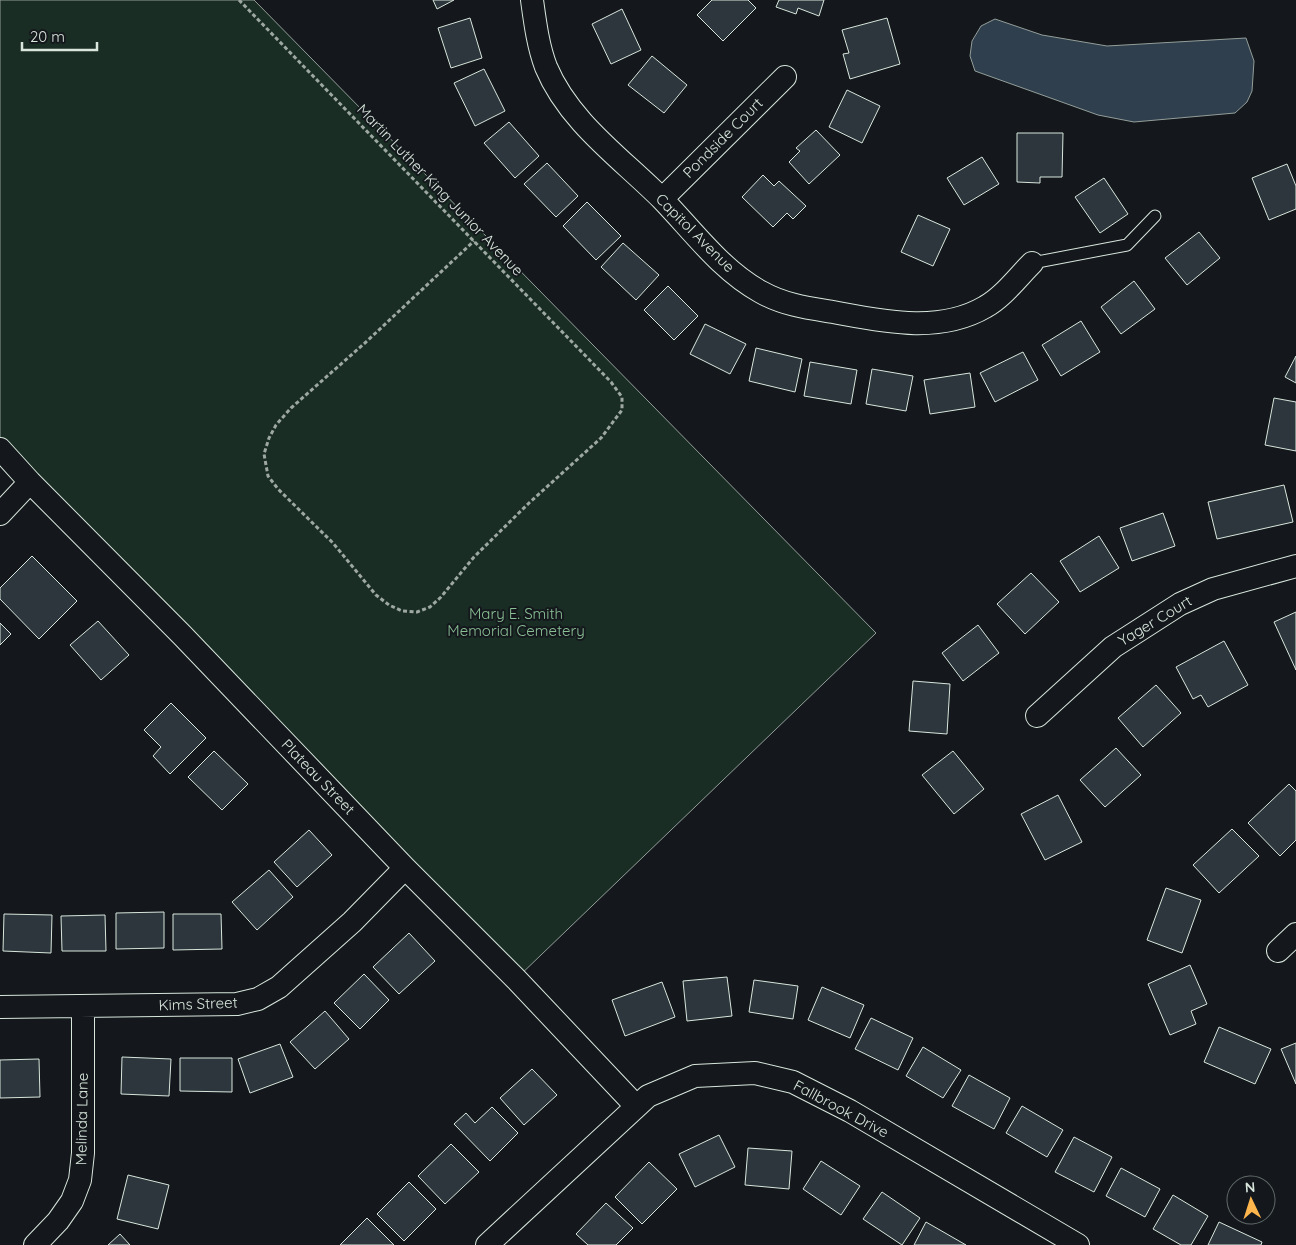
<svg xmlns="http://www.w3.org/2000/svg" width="1296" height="1245" font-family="Quicksand,sans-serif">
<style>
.green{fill:#1a2d24;stroke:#939e99}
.water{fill:#2f3f4d;stroke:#939e99}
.building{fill:#2c363c;stroke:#d8e6dc}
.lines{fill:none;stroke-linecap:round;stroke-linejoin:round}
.service-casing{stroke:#d8e6dc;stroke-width:13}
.minor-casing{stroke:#d8e6dc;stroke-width:24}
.path{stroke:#9da8a2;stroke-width:3;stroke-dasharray:4 2.5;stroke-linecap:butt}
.service{stroke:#14181c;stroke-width:11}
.minor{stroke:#14181c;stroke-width:22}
.labels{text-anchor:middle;stroke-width:4;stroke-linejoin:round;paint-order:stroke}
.street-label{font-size:15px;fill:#d8e6dc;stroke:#14181c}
.park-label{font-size:15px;fill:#8ac095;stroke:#14181c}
</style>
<rect width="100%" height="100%" fill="#14181c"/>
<path class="green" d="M0,0H254L876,633L516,979L0,449Z"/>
<path class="water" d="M995,19L1042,35L1107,46L1246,38L1254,61L1252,91L1247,102L1235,113L1134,122L1098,115L975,71L970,56L972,41L981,26Z"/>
<path class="building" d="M433,0H454L437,9Z
M712,0H748L756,8L723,41L697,15Z
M779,0H824L819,16L798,8L796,14L776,7Z
M622,9L641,50L611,64L592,24Z
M470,18L482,58L451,68L438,28Z
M887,18L900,64L850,79L843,54L849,53L842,30Z
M652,56L687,85L664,113L628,85Z
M484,69L505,111L475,126L454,83Z
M847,90L880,106L862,143L829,127Z
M509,122L539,156L515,178L484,143Z
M816,130L840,155L809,184L789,162L800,151L796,148Z
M1017,133H1063L1062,177H1040V183L1017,182Z
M982,157L999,184L964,205L947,178Z
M547,163L578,196L556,217L524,184Z
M1287,164L1296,186V209L1269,220L1252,178Z
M763,175L774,186L779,181L806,206L793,219L787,213L773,227L742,197Z
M1104,178L1128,214L1100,233L1075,197Z
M587,202L621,236L596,260L563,226Z
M918,215L950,229L933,266L901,252Z
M1199,232L1220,258L1187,285L1165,258Z
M623,243L659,275L636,300L601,267Z
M1134,281L1155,309L1121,334L1101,307Z
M668,286L698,316L674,340L644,310Z
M1081,321L1100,352L1061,376L1042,345Z
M705,324L746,344L730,374L690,354Z
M756,348L802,359L795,392L749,381Z
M1023,352L1038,380L995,402L980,373Z
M1296,356V383L1285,377Z
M810,362L857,370L851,404L804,396Z
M872,369L913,376L906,411L866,404Z
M970,373L975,407L930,414L924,380Z
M1274,398L1296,402V451L1265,445Z
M1284,485L1293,522L1217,539L1208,502Z
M1163,513L1175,546L1132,561L1120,528Z
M1099,536L1119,568L1080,592L1060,561Z
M32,556L77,601L39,639L0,599V588Z
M1031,573L1059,602L1025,634L997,604Z
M1296,612V670L1274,622Z
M98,621L129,655L101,680L70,645Z
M0,623L11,634L0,645Z
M978,625L999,653L963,681L942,653Z
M1224,641L1248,685L1208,707L1201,695L1193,699L1176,667Z
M913,681L950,684L947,734L909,731Z
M1156,685L1181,713L1143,747L1118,718Z
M171,703L206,738L170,774L153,756L161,747L144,730Z
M1116,748L1141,775L1105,807L1080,780Z
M214,751L248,784L222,810L188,777Z
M953,751L984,789L954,814L922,775Z
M1289,784L1296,791V840L1280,856L1248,823Z
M1058,795L1082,842L1045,860L1021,814Z
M1232,829L1259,856L1219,893L1193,865Z
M309,830L332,855L297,887L274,862Z
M269,870L293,897L257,930L232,902Z
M1166,888L1201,900L1182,953L1147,940Z
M164,912V948L116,949V913Z
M4,914L52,915L51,953L3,951Z
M173,914H221L222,949L173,950Z
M105,915L106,951H62L61,916Z
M409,933L435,961L399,994L373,967Z
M1190,965L1207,1004L1191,1011L1196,1024L1170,1035L1148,984Z
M364,974L389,1000L360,1029L334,1003Z
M727,977L732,1016L687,1021L683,981Z
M754,980L798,986L793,1019L749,1012Z
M662,982L675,1017L625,1036L612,1000Z
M822,987L864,1005L850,1038L808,1020Z
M325,1011L349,1039L315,1069L290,1042Z
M871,1018L913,1038L898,1070L855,1049Z
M1219,1027L1271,1049L1255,1084L1204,1062Z
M1296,1043V1084L1281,1049Z
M280,1044L293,1077L250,1093L238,1059Z
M923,1047L961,1070L943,1098L906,1076Z
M122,1057L171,1059L169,1096L121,1094Z
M180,1058H232V1092L180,1091Z
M39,1059L40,1097L0,1098V1060Z
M532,1069L557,1095L524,1125L500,1098Z
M969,1075L1010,1098L994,1129L952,1106Z
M1022,1106L1063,1130L1047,1157L1006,1133Z
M492,1107L518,1133L490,1161L454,1124L466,1113L475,1123Z
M719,1135L735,1167L695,1187L679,1154Z
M1074,1137L1112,1157L1094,1192L1055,1172Z
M451,1144L479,1172L445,1204L418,1176Z
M748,1148L792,1151L789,1189L745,1185Z
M821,1161L860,1186L841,1215L803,1189Z
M649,1162L677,1189L642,1224L615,1197Z
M1121,1168L1160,1189L1145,1217L1106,1196Z
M128,1175L169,1185L158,1229L117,1219Z
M409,1182L436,1209L404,1241L377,1214Z
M882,1192L920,1218L902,1245L863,1219Z
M1173,1195L1208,1216L1191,1245H1181L1153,1229Z
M606,1203L633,1228L616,1245H588L576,1234Z
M367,1218L394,1245H340Z
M926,1222L966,1245H914Z
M1219,1222L1262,1242L1261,1245H1208Z
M120,1234L130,1245H108Z"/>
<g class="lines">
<defs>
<path id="service" d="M1032,263L1127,245L1155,216"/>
<path id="minor" d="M532,0C535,22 538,46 546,67C569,122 621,158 662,199C693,231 721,270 761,292C784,305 808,308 833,312C882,321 939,334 985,307C1003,297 1017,278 1032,263
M662,199L785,77
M0,449L30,482L182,635L405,868L516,979L636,1106
M0,514L30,482
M1037,716L1113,647L1180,604L1213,589L1296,566
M1278,951L1296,934
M0,1007L237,1004L258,999L279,987L352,922L405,868
M35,1245L58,1221L72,1201L80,1180L83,1153V1007
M487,1245L648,1096L695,1076L755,1073L793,1082L850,1111L1078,1245"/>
</defs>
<use href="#service" class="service-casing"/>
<use href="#minor" class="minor-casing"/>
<path class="path" d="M239,0L611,382L622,397V410L601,438L529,503L474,557L441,597L430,607L417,612L402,611L389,605L376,595L333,543L278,489L268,476L264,454L269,438L276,425L291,408L366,342L474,241"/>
<use href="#service" class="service"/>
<use href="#minor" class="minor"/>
</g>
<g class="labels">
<g class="street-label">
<text transform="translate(723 138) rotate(-45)" y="5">Pondside Court</text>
<text transform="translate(440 190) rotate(46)" y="5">Martin Luther King Junior Avenue</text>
<text transform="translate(695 233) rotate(45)" y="5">Capitol Avenue</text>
<text transform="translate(1155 621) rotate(-31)" y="5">Yager Court</text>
<text transform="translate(318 777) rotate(46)" y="5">Plateau Street</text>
<text transform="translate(198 1004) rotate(-2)" y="5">Kims Street</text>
<text transform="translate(841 1109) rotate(28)" y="5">Fallbrook Drive</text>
<text transform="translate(82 1119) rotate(-89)" y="5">Melinda Lane</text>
</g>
<g class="park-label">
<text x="516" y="619">Mary E. Smith<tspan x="516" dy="17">Memorial Cemetery</tspan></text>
</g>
</g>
<g transform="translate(1251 1200) rotate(356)"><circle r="24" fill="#14181c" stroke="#626a69"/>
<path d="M0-4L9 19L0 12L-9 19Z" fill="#ffb74d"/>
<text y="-8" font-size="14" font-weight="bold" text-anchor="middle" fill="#d8e6dc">N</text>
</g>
<path d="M22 42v8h75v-8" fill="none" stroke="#d8e6dc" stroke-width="2.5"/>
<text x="30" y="42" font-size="15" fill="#d8e6dc" stroke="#14181c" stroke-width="4" paint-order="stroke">20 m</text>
</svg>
